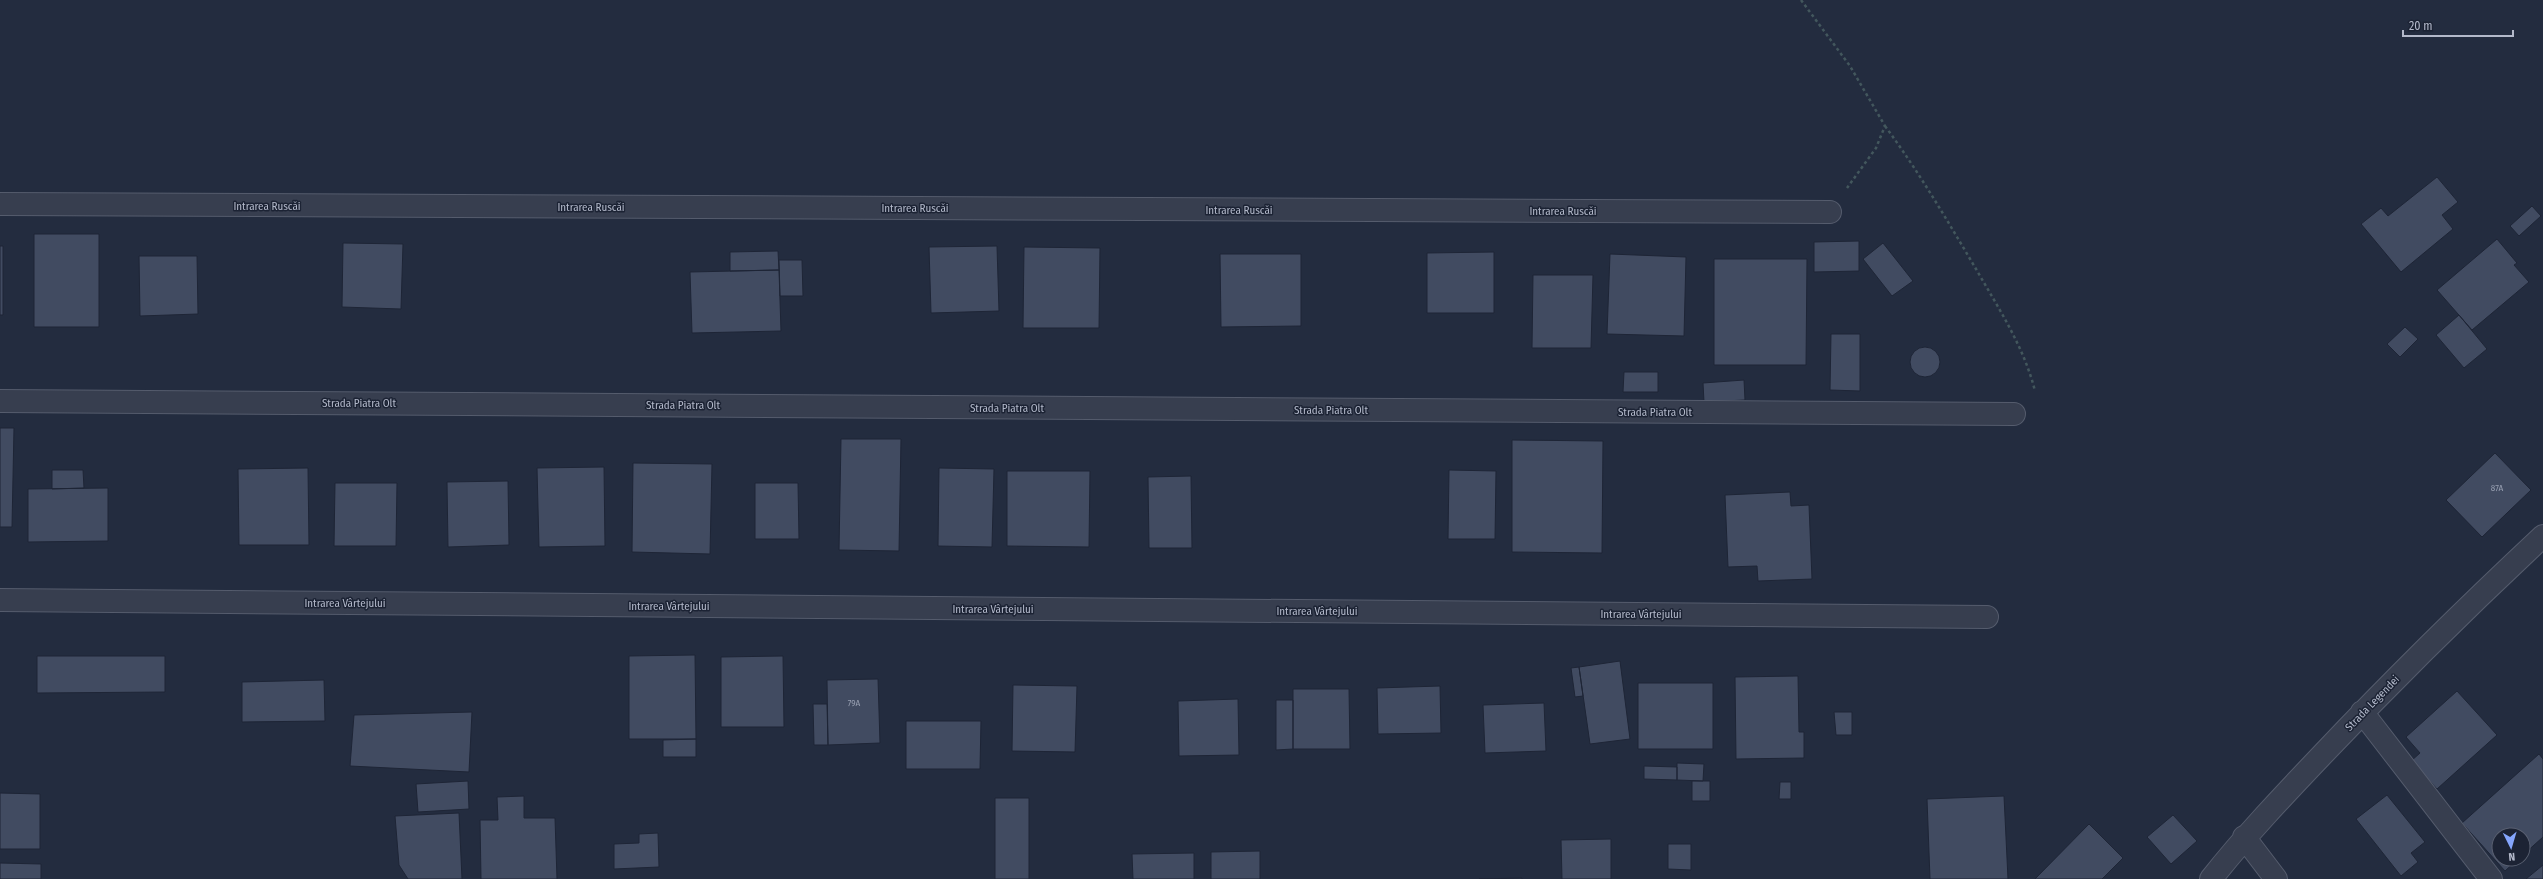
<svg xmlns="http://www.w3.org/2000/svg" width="2543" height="879" font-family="'Fira Sans Condensed',sans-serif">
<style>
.building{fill:#414b61;stroke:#1e2536}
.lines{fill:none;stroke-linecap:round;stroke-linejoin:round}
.street-casing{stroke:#555c6d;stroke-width:24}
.path{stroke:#43575d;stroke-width:2.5;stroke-dasharray:3 3;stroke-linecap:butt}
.street{stroke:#373e4f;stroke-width:22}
.labels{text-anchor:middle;stroke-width:3;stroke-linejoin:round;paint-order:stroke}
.number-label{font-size:9px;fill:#969eb0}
.street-label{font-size:11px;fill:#b3b9ca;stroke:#1c2334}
</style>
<rect width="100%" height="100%" fill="#232c3f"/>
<path class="building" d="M2437,177L2458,202L2442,215L2453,229L2401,272L2361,224L2381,208L2388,216Z
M2532,206L2541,216L2519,236L2510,226Z
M34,234H99V327H34Z
M2497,239L2517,263L2514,265L2529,282L2472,330L2437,290Z
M1859,241V271L1814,272V242Z
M343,243L403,244L401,309L342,307Z
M1883,243L1913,281L1892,296L1863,259Z
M0,246H3V315H0Z
M997,246L999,311L931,313L929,247Z
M1024,247L1100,248L1099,328H1023Z
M778,251L779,270L730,271V252Z
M1494,252V313H1427V253Z
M1220,254H1301V326L1221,327Z
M1610,254L1686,257L1684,336L1607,334Z
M139,256H197L198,314L140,316Z
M1714,259H1807L1806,365H1714Z
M779,260H802L803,296H780Z
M779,270L781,331L692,333L690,272Z
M1533,275H1593L1591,348H1532Z
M2459,315L2487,349L2464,368L2436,335Z
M2405,327L2418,339L2400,357L2387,344Z
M1831,334H1860V391L1830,390Z
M1910 362a15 15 0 1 1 30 0a15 15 0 1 1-30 0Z
M1624,372H1658V392H1623Z
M1744,380L1745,400L1704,402L1703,383Z
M0,428H14L12,527H0Z
M841,439H901L899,551L839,550Z
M1512,440L1603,441L1602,553L1512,552Z
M2495,453L2531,490L2482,537L2446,500Z
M633,463L712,464L710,554L632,552Z
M604,467L605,546L539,547L537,468Z
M308,468L309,545H239L238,469Z
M939,468L994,469L992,547L938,546Z
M52,470H83L84,488L52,489Z
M1449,470L1496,471L1495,539H1448Z
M1007,471H1090L1089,547L1007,546Z
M1191,476L1192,548H1149L1148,477Z
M508,481L509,545L448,547L447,482Z
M335,483H397L396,546H334Z
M755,483H798L799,539H755Z
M108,488V541L28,542V489Z
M1790,492L1791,506L1809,505L1812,579L1758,581L1757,566L1728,567L1725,495Z
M695,655L696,739H629V656Z
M37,656H165V692L37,693Z
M783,656L784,727H721V657Z
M1620,661L1630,739L1590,744L1579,667Z
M1579,667L1583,696L1575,697L1571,668Z
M1798,676L1799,732H1804V758L1736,759L1735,677Z
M878,679L880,743L828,745L827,680Z
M324,680L325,721L242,722V682Z
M1638,683H1713V749H1638Z
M1013,685L1077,686L1075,752L1012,751Z
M1440,686L1441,733L1378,734L1377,688Z
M1293,689H1349L1350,749H1293Z
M2457,691L2497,735L2437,789L2411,761L2420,753L2406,737Z
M1238,699L1239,755L1179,756L1178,701Z
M1276,700H1293V749L1276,750Z
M1544,703L1546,751L1485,753L1483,705Z
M813,704H827L828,745H814Z
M472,712L469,772L350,766L354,715Z
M1834,712H1852V735H1836Z
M906,721H981L980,769H906Z
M696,739V757H663V740Z
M2539,754L2543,759V837L2523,855V835H2499V859H2518L2505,871L2462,823Z
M1677,763L1704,764L1703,781L1677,780Z
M1644,766L1677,767V780L1644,779Z
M468,781L469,809L418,812L416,784Z
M1692,781H1710V801H1692Z
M1780,782H1791V799H1779Z
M0,793L40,794V849H0Z
M2387,795L2425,842L2411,853L2418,862L2401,876L2356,819Z
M524,796V818H555L557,879H481L480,820H498L497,797Z
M2004,796L2008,879H1930L1927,799Z
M995,798H1029V879H995Z
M459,813L462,879H408L399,865L395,816Z
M2173,815L2197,841L2171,864L2147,837Z
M2089,824L2123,858L2102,879H2035Z
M658,833L659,867L614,869V844L639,843V834Z
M1611,839V879H1562L1561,840Z
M1668,844H1691V870L1668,869Z
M1260,851V879H1211V852Z
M1194,853V879H1133L1132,854Z
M0,863L41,864V879H0Z
M2543,865V879H2526Z
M1522,878V879H1479Z"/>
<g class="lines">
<defs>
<path id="street" d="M0,204L1830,212
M0,401L2014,414
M0,600L1987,617
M2362,712L2491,879
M2244,837L2276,879
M2211,879C2245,836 2283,796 2322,755C2393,680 2467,607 2543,536"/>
</defs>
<use href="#street" class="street-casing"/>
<path class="path" d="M1801,0L1850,66L1885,126L1876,148L1847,188
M1885,126C1919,172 1947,220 1976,269C1999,309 2024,347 2035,391"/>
<use href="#street" class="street"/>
</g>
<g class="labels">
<g class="number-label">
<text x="2497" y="491">87A</text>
<text x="854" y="706">79A</text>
</g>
<g class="street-label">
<text x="267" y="210">Intrarea Ruscăi</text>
<text x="591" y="211">Intrarea Ruscăi</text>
<text x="915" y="212">Intrarea Ruscăi</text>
<text x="1239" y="214">Intrarea Ruscăi</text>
<text x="1563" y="215">Intrarea Ruscăi</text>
<text x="359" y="407">Strada Piatra Olt</text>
<text x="683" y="409">Strada Piatra Olt</text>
<text x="1007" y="412">Strada Piatra Olt</text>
<text x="1331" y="414">Strada Piatra Olt</text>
<text x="1655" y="416">Strada Piatra Olt</text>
<text x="345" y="607">Intrarea Vârtejului</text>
<text x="669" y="610">Intrarea Vârtejului</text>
<text x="993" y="613">Intrarea Vârtejului</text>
<text x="1317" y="615">Intrarea Vârtejului</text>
<text x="1641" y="618">Intrarea Vârtejului</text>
<text transform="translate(2372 703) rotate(-46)" y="4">Strada Legendei</text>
</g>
</g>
<g transform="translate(2511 847) rotate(175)"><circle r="19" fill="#1c2334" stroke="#585f70"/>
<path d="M0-3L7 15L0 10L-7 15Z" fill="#85a6fd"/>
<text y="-6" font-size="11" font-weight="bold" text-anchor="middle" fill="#b3b9ca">N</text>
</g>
<path d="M2403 30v6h110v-6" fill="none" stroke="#b3b9ca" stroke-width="2"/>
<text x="2409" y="30" font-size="12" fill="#b3b9ca" stroke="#1c2334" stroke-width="3" paint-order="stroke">20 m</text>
</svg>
